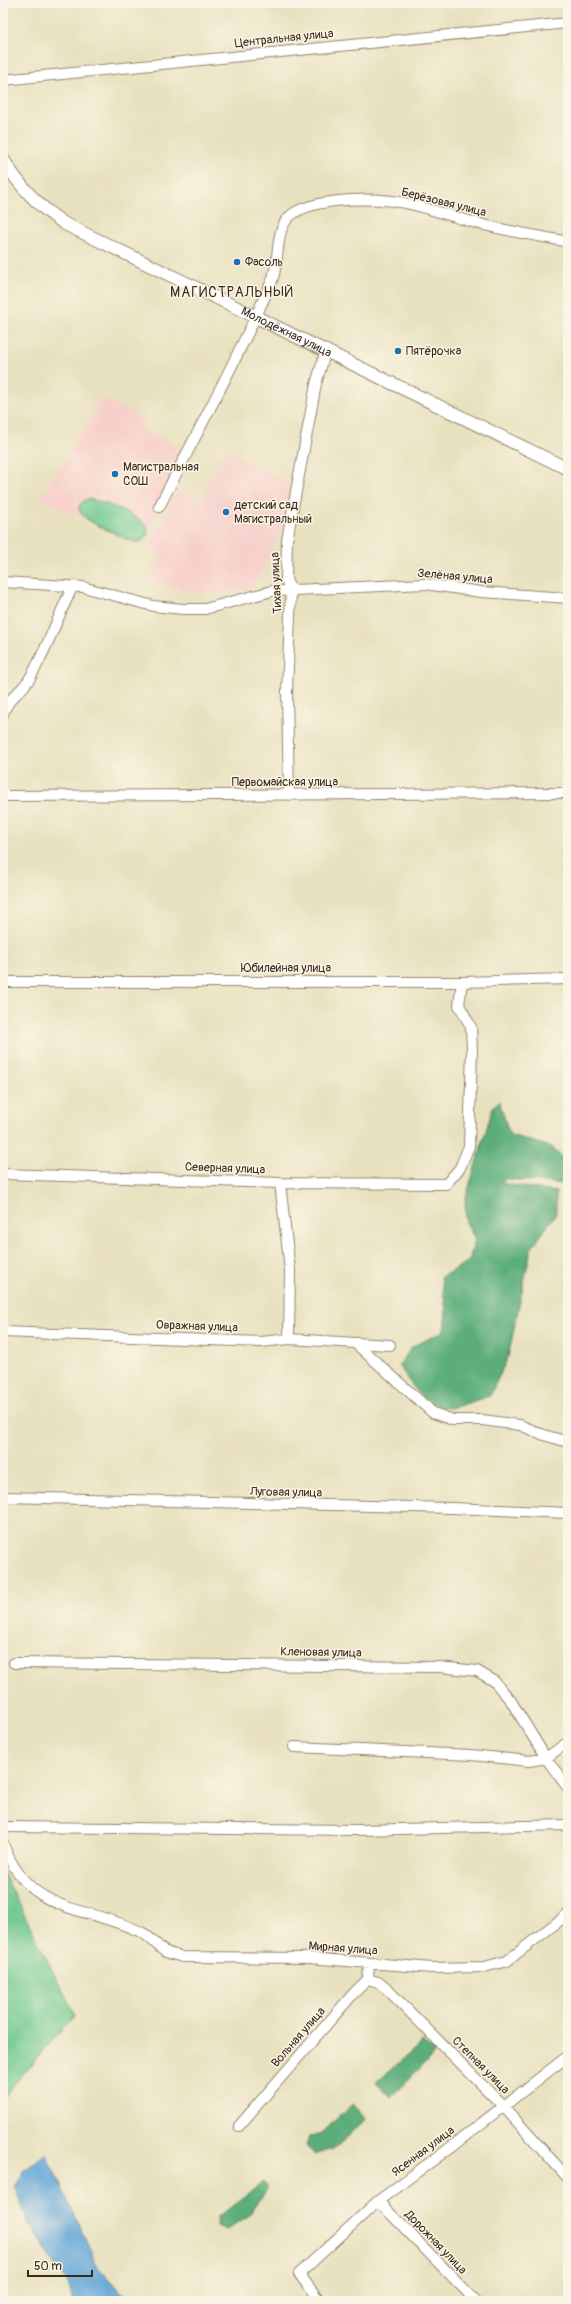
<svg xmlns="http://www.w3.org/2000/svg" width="571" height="2304" font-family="Pangolin,sans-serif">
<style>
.built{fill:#f7d0cc}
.green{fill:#6fc990;stroke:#557a57}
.forest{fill:#5bad7a;stroke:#4b6c4c}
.water{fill:#63a6d8;stroke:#4f687b}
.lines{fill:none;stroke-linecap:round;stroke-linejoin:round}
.minor-casing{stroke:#92866e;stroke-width:12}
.tertiary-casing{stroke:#92866e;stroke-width:14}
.minor{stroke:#fff;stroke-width:10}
.tertiary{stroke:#fff;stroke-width:12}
.poi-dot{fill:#1f6fb2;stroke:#fcf5e5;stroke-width:1.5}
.labels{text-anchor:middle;stroke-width:3;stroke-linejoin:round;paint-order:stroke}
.street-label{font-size:12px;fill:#3b2a1e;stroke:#fcf5e5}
.poi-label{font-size:12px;fill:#3b2a1e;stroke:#fcf5e5;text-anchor:start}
.quarter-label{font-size:14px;letter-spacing:1px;fill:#3b2a1e;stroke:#fcf5e5}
</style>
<rect width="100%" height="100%" fill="#fcf5e5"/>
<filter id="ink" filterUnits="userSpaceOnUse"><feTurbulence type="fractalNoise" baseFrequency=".025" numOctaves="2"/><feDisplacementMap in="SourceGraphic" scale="8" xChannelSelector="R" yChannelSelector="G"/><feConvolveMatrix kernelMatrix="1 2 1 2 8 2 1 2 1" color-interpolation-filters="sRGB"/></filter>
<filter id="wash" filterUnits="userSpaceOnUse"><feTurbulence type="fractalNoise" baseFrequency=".012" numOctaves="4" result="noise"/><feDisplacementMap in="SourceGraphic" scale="16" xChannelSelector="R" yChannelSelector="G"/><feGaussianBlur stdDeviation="0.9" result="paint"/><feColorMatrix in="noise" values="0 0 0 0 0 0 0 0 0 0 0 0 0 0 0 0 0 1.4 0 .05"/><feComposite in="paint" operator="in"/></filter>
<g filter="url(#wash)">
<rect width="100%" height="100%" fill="#e8e1bf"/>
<path class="built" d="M102,397L142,419L141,429L185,450L155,510L159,513L146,540L136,546L41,498Z
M225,450L289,482L285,524L251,589L221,592H194L150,581L162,555L149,548L172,500L182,491L201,500Z"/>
<path class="green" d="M87,499C101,500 140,515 147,527C149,530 148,533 147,536C141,549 121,537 112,532C102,528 62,511 87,499Z
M3,1872L75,2015L14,2084L3,2100Z"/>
<path class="forest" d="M499,1101L510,1135L552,1147L567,1163L566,1184L506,1179L501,1183L556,1192V1214L531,1249L508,1357L490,1396C479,1399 457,1408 447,1408C423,1406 410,1383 399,1365L412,1347L444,1331L446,1310L441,1277L469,1261L475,1239L466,1223L465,1200L493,1107Z
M423,2042L436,2052L391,2097L376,2082Z
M352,2104L366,2119L333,2149L315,2155L306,2146L309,2137L322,2133Z
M263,2182L267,2185V2189L250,2215L226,2230L217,2226L218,2217Z"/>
<path class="water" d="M45,2154L74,2212L97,2266L129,2301H73L66,2281L29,2224L15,2188L24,2171Z"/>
</g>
<g filter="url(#ink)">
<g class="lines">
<defs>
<path id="minor" d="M3,80L568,23
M159,507C197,433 237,360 271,283C282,260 272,227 294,213C320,197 381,197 410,204C435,210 459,219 484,225C512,232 540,236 568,242
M3,582L83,587L153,606L183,609H205L272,591L425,584L481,592L568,598
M3,714C8,697 22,692 30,678C47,649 58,616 73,586
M289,795L287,692L291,590L286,580L287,540L316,384L326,350
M3,796L568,793
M3,982H462L568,979
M3,1174L280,1183L446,1184L460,1168L469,1146L472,1050L471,1027L459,1005L462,982
M280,1183L290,1270L289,1339
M3,1332L261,1342L289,1339L390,1345
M356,1344L433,1413L453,1420H482L520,1425L544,1435L568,1442
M3,1497L452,1508L568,1513
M14,1663L439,1667L477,1671L494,1681L511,1701L546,1758L568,1788
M294,1747L471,1755L529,1761L546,1758L568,1742
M3,1827L359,1830L568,1825
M3,1844C30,1916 83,1904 141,1932C151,1937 156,1945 164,1951C169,1954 177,1955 182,1957L309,1958L432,1968L484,1967L507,1961L568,1914
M368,1979L378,1982L388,1990L503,2106L568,2178
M239,2126L353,1994L368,1979L369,1963
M378,2201L476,2301
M320,2301L299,2274L378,2201L451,2147L568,2056"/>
<g id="tertiary">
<path id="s1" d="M3,159C19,186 39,207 65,224L568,469"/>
</g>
</defs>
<use href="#minor" class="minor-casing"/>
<use href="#tertiary" class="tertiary-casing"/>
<use href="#minor" class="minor"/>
<use href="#tertiary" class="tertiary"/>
</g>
</g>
<g class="poi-dot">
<circle cx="237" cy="262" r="4"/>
<circle cx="398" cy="351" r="4"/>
<circle cx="115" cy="474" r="4"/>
<circle cx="226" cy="512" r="4"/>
</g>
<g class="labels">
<g class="street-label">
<text transform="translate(284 38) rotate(-6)" y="4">Центральная улица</text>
<text transform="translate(444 202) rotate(14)" y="4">Берёзовая улица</text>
<text dy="4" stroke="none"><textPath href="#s1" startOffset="337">Молодёжная улица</textPath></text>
<text transform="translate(455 576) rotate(5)" y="4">Зелёная улица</text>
<text transform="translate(276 583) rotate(-93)" y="4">Тихая улица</text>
<text x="285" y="786">Первомайская улица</text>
<text x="286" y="972">Юбилейная улица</text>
<text transform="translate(225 1168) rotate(2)" y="4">Северная улица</text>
<text transform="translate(197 1326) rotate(2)" y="4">Овражная улица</text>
<text transform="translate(286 1492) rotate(1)" y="4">Луговая улица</text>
<text transform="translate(321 1652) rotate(1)" y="4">Кленовая улица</text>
<text transform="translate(343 1948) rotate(4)" y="4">Мирная улица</text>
<text transform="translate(298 2037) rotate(-49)" y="4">Вольная улица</text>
<text transform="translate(481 2065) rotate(45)" y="4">Степная улица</text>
<text transform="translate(423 2151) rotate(-37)" y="4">Ясенная улица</text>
<text transform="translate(436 2242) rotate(46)" y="4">Дорожная улица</text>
</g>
<g class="poi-label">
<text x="245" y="266">Фасоль</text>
<text x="406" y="355">Пятёрочка</text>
<text x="123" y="471">Магистральная<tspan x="123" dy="14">СОШ</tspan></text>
<text x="234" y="509">детский сад<tspan x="234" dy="14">Магистральный</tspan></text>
</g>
<g class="quarter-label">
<text x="232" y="297">МАГИСТРАЛЬНЫЙ</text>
</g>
</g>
<rect width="571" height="2304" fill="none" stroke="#fcf5e5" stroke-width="16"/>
<path d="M28 2270v6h64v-6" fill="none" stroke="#3b2a1e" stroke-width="2"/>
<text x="34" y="2270" font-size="12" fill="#3b2a1e" stroke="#fcf5e5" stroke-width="3" paint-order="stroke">50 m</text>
</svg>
